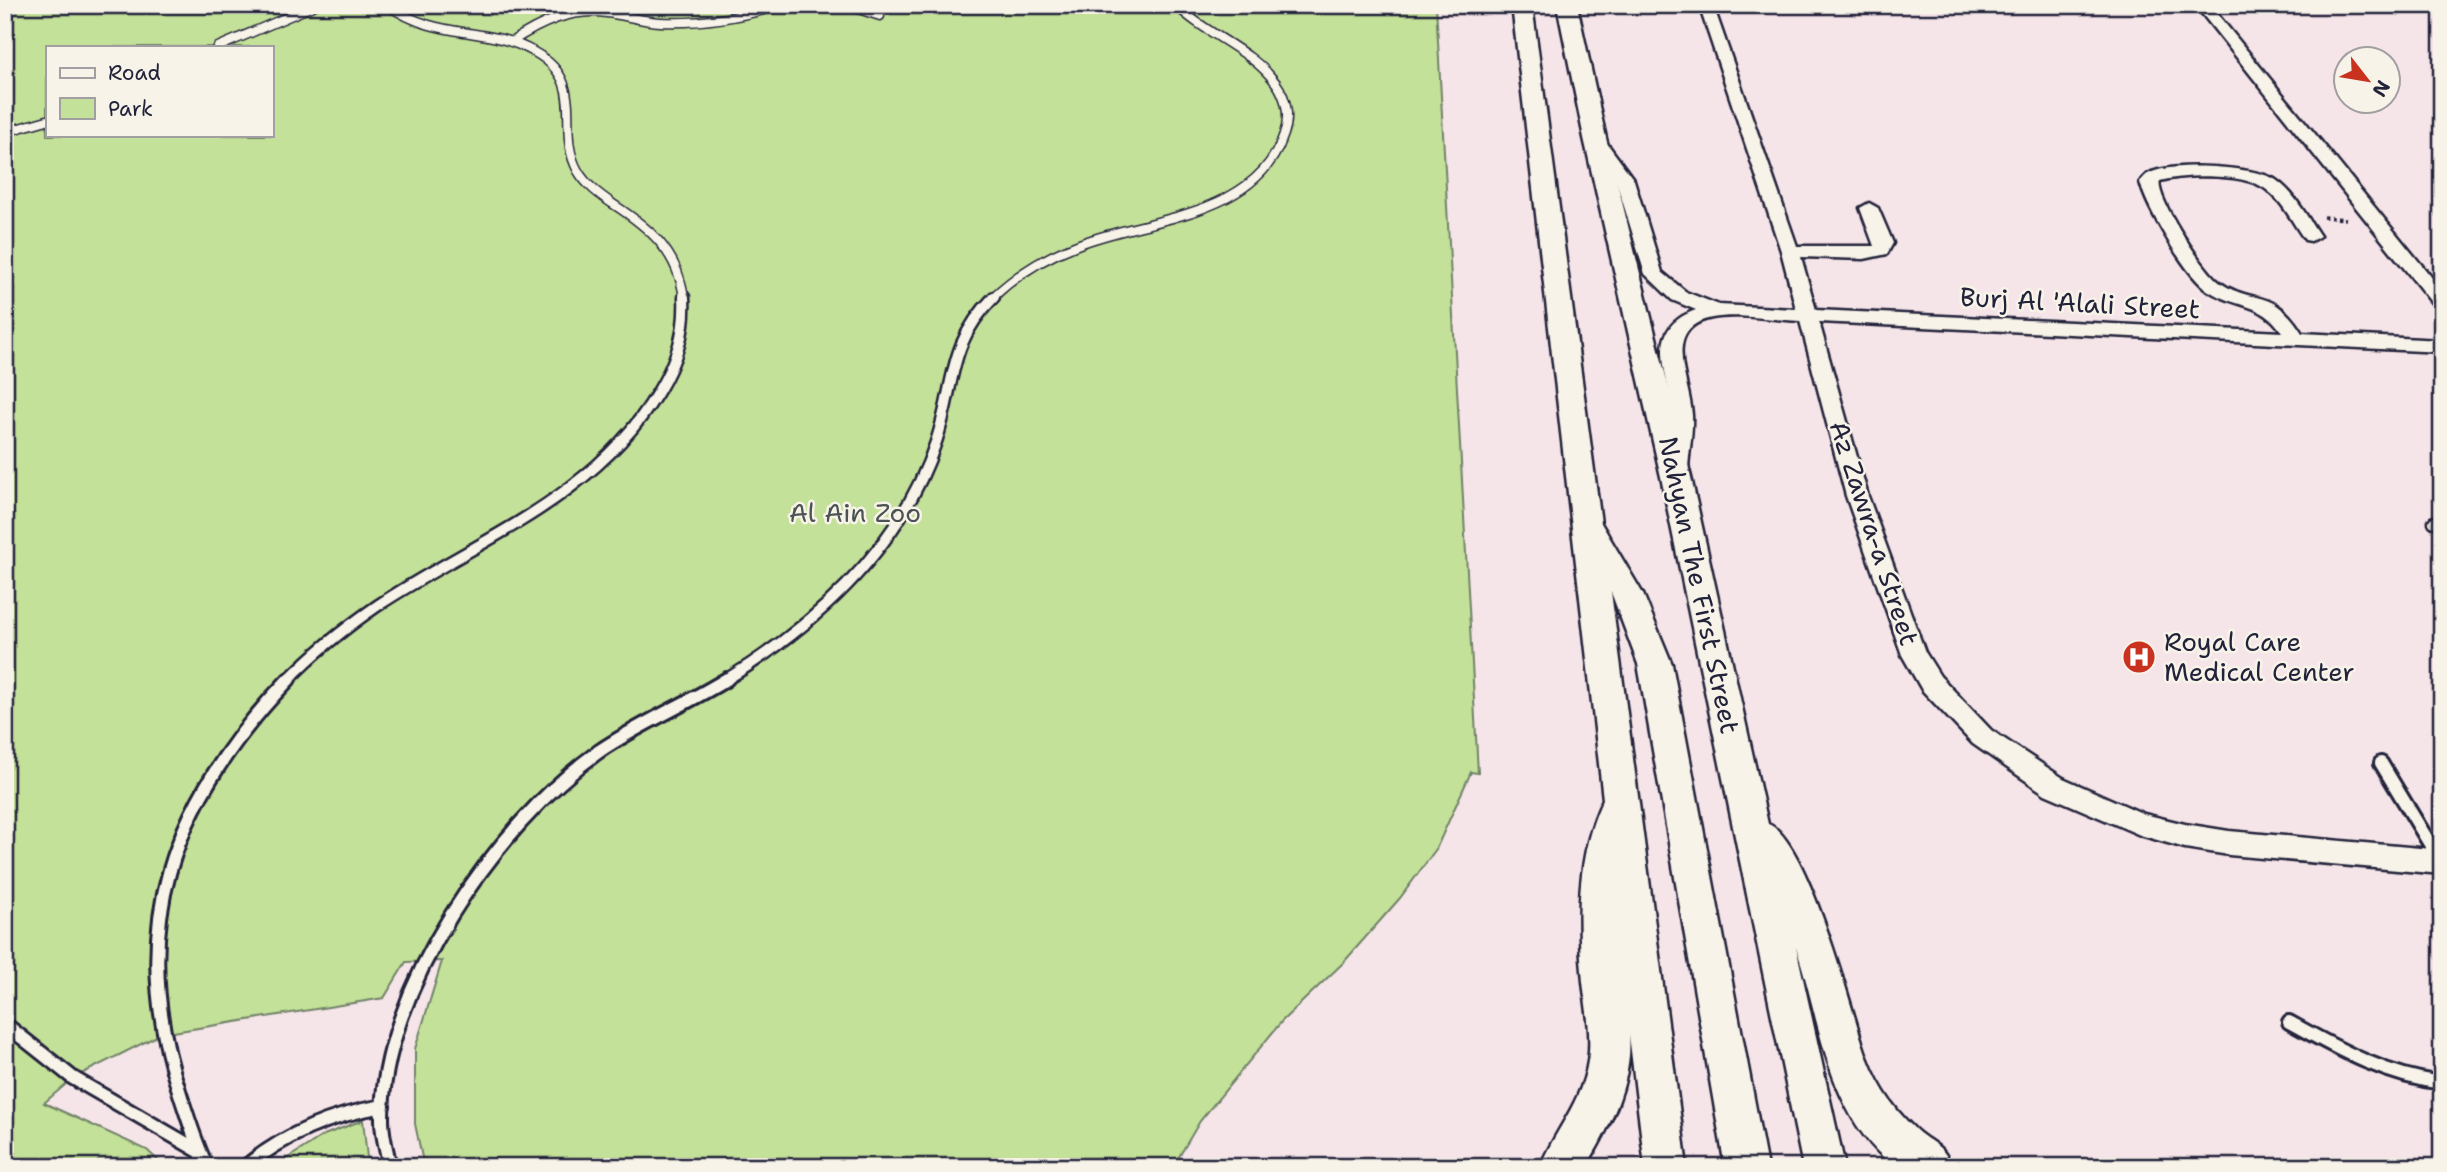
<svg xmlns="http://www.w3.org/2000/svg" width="2447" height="1172" font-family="'Shantell Sans',sans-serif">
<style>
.green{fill:#c3e198;stroke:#72826a;stroke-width:2;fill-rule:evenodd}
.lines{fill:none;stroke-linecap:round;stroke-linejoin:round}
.service-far2-casing{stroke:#22223b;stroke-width:11}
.service-far1-casing{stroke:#22223b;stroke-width:15}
.service-casing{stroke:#22223b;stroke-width:18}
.minor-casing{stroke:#22223b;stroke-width:5}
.secondary-casing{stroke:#22223b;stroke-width:5}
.path{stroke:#22223b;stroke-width:3.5;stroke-dasharray:3.5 3.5;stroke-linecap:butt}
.service-far2{stroke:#f7f3e8;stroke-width:8}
.service-far1{stroke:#f7f3e8;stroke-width:10}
.service{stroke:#f7f3e8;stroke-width:12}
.minor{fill:#f7f3e8;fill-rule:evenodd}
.secondary{fill:#f7f3e8;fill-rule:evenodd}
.labels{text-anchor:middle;stroke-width:5;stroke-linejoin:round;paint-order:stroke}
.street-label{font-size:26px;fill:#22223b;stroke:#f7f3e8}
.park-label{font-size:26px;fill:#4a5252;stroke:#f7f3e8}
.poi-label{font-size:26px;fill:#22223b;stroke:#f7f3e8;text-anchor:start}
</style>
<rect width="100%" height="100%" fill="#f6e5e8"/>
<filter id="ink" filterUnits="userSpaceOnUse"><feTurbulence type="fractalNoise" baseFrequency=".0143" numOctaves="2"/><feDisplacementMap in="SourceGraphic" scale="14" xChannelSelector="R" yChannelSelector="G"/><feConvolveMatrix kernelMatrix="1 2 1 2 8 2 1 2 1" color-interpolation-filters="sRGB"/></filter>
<g filter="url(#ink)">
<path class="green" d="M5,5H1436L1478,773L1471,772L1436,849L1400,898L1343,963L1282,1021L1200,1121L1173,1167H424L415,1124V1049L442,961L406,962L384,998L161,1034L73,1078L44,1103L147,1150L165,1167H5ZM47,47H271V135H47Z
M363,1120L368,1167H274L324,1135Z"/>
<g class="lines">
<defs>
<path id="service-far2" d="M388,5C438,41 487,25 534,52C590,83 554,128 578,171C586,185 600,195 613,204C650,228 678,252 684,298
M846,5L880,16
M511,42C540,23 571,8 607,13C624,15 642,21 660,22C701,24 742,17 782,5
M218,47L315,5
M5,132L47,120
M992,298C1017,274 1045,257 1077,245C1147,217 1257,218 1284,134C1290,118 1287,98 1276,83C1251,49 1206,35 1176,5"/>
<path id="service-far1" d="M2434,522L2442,523
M287,681C314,653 345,628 377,606C476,540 595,499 658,392C676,362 686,333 684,297
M724,681C816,625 901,547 936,442C956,383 946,346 994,297"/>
<path id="service" d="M2381,763L2439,859
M2289,1022C2338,1049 2385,1076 2442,1083
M5,1024L73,1078L199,1151
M207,1167C196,1145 189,1121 181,1097C125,930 170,803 289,679
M245,1167C286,1133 331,1115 383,1106
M390,1167C387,1151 382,1137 382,1120C381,991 496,825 598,752C639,724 685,705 727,679"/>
<path id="minor" d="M1699,5H1713L1797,246H1874L1860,208L1869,203L1878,208L1893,243L1887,254L1864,259L1801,257L1816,310L2282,332C2261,301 2237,309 2209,291C2187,278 2146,207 2140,182C2142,180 2145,175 2148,174C2168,161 2257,166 2276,180C2295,193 2307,217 2320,236L2311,241L2305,240C2293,224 2284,203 2268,191C2248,173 2186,174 2160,181C2154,196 2203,269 2218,281C2253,307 2271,284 2302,333L2442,340V352L1819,322L1868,496L1925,652L1940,676L1991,730L2063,778L2144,814L2185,824L2229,831L2442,850V874L2229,855L2185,848L2140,835L2045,794L1973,744L1922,690L1902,655L1846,496L1800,321C1774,320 1737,313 1712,318C1660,328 1690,380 1692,415C1693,432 1689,451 1688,469L1684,474L1677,477L1670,474L1666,469C1668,451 1673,432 1672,414C1670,373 1642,329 1696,310L1672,300L1645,274L1616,180L1587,138L1589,135H1601L1634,180L1662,272L1686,292L1719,305L1796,309L1781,251Z
M2195,5H2210L2442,290V309L2435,307Z"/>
<path id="secondary" d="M1512,5H1532L1601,523L1643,594L1672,664L1767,1167H1725L1638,664L1611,592L1687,1167H1645L1629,1034C1633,1081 1610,1127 1586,1167H1540C1555,1130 1582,1102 1588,1061C1592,1035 1586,1008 1583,982C1577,921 1576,855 1603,799Z
M1557,5H1577L1606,138L1691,477L1768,824C1806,837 1850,1004 1863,1045C1873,1078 1891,1107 1916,1130C1933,1145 1943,1144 1952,1167H1895C1827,1115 1821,1022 1796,947L1845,1167H1803L1661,477L1584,138Z"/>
</defs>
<use href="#service-far2" class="service-far2-casing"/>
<use href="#service-far1" class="service-far1-casing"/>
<use href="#service" class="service-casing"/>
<use href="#minor" class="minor-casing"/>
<use href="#secondary" class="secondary-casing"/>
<path class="path" d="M2323,217L2346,219"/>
<use href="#service-far2" class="service-far2"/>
<use href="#service-far1" class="service-far1"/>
<use href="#service" class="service"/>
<use href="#minor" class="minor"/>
<use href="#secondary" class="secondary"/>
</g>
</g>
<defs>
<symbol id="hospital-disc" viewBox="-11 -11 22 22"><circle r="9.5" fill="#c8321e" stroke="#f7f3e8"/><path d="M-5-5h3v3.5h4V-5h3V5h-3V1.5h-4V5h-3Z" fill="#fff"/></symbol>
</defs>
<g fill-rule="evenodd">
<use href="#hospital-disc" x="2120" y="638" width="38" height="38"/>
</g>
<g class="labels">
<g class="street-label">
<text transform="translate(2080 303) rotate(3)" y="9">Burj Al 'Alali Street</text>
<text transform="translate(1874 533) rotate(72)" y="9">Az Zawra-a Street</text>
<text transform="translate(1699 585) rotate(78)" y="9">Nahyan The First Street</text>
</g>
<g class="park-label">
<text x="855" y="522">Al Ain Zoo</text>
</g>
<g class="poi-label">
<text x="2164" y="651">Royal Care<tspan x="2164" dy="30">Medical Center</tspan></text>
</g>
</g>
<rect width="2447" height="1172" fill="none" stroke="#f7f3e8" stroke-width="28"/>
<rect x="14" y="14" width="2419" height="1144" fill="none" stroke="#22223b" stroke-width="2.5" filter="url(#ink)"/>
<rect x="46" y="46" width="228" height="91" fill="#f7f3e8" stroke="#a29fa3" stroke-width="2"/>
<rect x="60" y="68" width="35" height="10" fill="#f7f3e8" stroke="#a29fa3" stroke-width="2"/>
<text x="108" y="80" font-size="21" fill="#22223b">Road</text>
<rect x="60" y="98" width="35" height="21" fill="#c3e198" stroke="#a29fa3" stroke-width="2"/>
<text x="108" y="116" font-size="21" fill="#22223b">Park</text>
<g transform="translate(2367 80) rotate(121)"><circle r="33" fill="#f7f3e8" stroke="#a29fa3" stroke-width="2"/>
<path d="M0-5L12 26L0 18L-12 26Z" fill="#c8321e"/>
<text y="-10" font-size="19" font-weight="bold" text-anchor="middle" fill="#22223b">N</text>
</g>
</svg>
